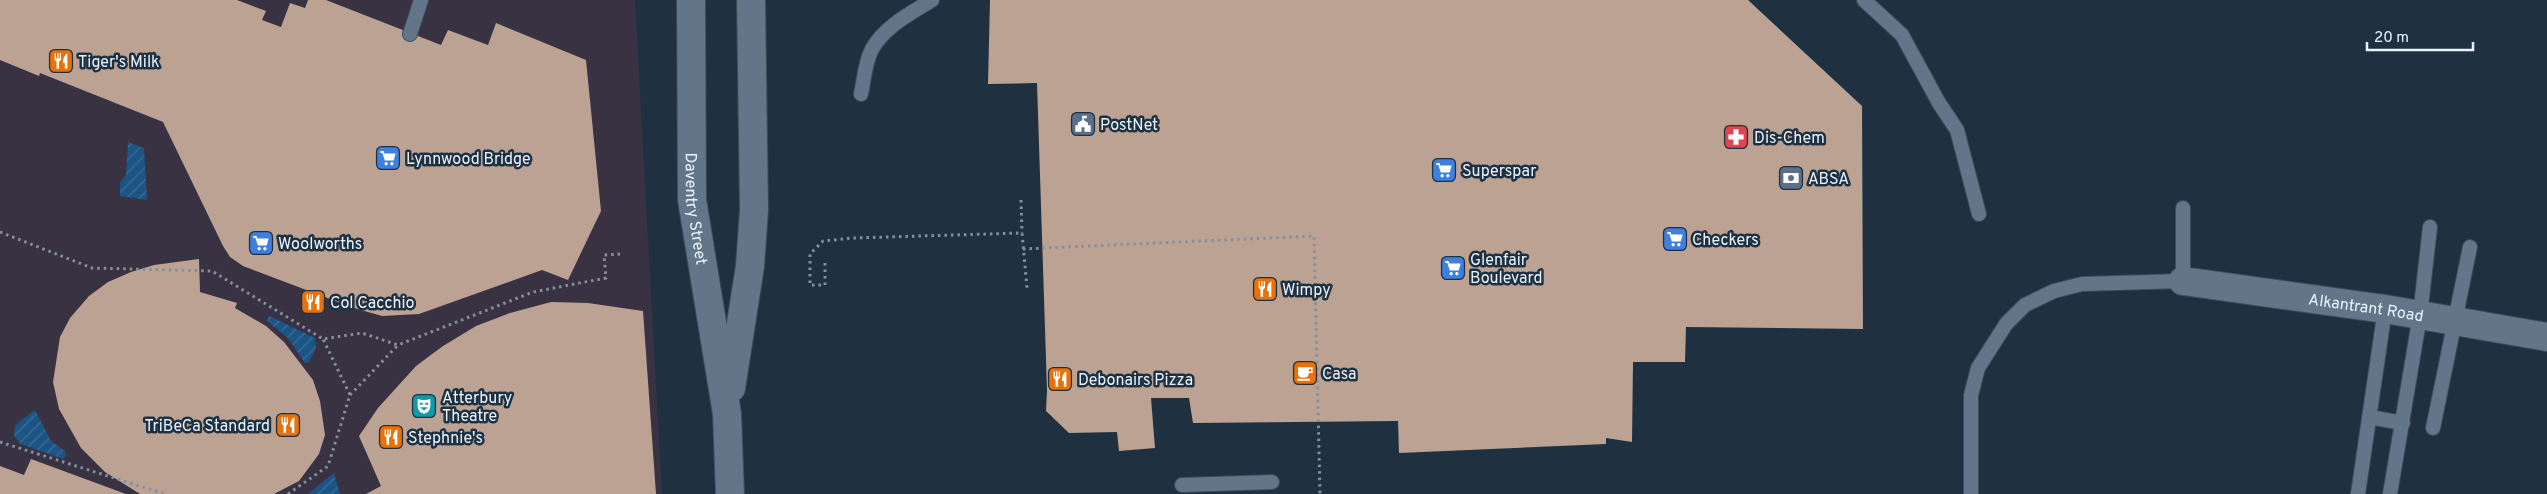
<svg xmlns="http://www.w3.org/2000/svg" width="2547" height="494" font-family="Overpass,sans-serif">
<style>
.commercial{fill:#383243}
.garden{fill:url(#garden-furrows)}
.building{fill:#bba293}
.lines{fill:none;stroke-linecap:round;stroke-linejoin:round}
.lane-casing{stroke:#3d4c5a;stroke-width:16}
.street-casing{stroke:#3d4c5a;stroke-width:30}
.secondary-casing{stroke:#3d4c5a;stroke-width:30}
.path{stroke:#83919e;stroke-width:3;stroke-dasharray:2.5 4;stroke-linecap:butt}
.lane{stroke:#637689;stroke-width:14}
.street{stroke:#637689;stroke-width:28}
.secondary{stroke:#637689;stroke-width:28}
.labels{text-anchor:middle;stroke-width:5;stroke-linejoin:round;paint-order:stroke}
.poi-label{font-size:16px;fill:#e9f4fe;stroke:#1f3040;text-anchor:start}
.street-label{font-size:16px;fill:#e9f4fe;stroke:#1f3040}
</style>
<defs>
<pattern id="garden-furrows" width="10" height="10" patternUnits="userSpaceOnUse" patternTransform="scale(1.25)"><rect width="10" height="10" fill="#1b5585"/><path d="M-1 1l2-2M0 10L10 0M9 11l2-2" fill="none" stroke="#3c6e97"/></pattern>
</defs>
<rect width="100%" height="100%" fill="#1f3040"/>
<path class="commercial" d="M0,0H635L662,494H0Z"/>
<path class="garden" d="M128,142L144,148L147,200L120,196V183L126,175Z
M269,316L315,338L316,348L309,362L305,363L288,338L267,321Z
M35,410L51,441L65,451L66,455L63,459L21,444L14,436L15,425Z
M334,473L340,494H308Z"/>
<path class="building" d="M0,0H237L266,11L262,20L281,27L290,3L305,8L308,0H326L441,45L448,30L488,45L496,23L586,60L601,211L568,280L542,270L419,314L382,316L354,308L243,266L230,257L223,246L163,122L40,73L39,76L0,60Z
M990,0H1748L1862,106L1863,329L1686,327L1685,362H1633L1632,442L1606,438V444L1399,453L1398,421L1193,423L1189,398H1151L1155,448L1119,451L1117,432L1069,433L1046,411L1047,390L1037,83L988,84Z
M199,259L200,292L237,303L235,308L266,326L284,342L313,380L320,401L325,435L319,454L299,481L274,494H140L105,472L81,448L59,409L53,382L60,337L70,318L89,296L108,282L131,272L154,265Z
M551,302L588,303L643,311L656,494H366L381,486L359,436L378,408L416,366L443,346L476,326L510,313Z
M31,459L126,494H0V466L24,475Z"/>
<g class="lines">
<defs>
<path id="lane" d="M1864,0L1902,35L1939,103L1957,130L1979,214
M410,34L421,0
M861,94C864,80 865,62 872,49C885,26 911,13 932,0
M2369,417L2403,423
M2433,428L2470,247
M1182,485L1272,482
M1971,494V395L1978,368L2006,324L2025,305L2054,291L2082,284L2183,281V208
M2358,494L2385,309
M2390,494L2420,315L2430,227"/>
<g id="street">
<path id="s1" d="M2183,281L2385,309L2547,337"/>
</g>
<g id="secondary">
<path id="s2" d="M691,0L692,200L727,414L730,494"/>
<path d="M731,388L750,266L754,210L751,0"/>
</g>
</defs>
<use href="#lane" class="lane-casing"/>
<use href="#street" class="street-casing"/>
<use href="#secondary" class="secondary-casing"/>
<path class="path" d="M1021,200L1022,233
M0,232L92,268L212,271L323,339L362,333L398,345L533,292L606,278L604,255L620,254
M1023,249L1314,236L1320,494
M825,263V285H810V254L823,241L853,238L1022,233L1027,288
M350,395L398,345
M0,442L165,494
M288,494L328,466L350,395L323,339"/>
<use href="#lane" class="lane"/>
<use href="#street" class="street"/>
<use href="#secondary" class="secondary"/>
</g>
<defs>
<symbol id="restaurant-square" viewBox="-11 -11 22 22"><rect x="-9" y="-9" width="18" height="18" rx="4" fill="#e8710a" stroke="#1f3040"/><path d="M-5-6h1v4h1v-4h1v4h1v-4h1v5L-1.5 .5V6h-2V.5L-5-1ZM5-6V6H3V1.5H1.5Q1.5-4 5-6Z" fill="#fff"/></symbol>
<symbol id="civic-square" viewBox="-11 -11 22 22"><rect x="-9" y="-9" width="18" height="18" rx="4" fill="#5c6f8a" stroke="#1f3040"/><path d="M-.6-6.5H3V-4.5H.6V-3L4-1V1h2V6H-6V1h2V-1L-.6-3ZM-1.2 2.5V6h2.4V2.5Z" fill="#fff"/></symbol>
<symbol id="pharmacy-square" viewBox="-11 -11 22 22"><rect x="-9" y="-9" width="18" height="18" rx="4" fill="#e0444e" stroke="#1f3040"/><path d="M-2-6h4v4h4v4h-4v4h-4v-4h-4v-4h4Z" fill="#fff"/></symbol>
<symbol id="supermarket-square" viewBox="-11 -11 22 22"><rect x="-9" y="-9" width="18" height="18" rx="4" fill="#3f7fe0" stroke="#1f3040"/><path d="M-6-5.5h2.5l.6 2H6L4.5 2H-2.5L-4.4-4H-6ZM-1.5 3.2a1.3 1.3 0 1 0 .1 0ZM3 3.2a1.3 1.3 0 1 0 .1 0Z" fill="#fff"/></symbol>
<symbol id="bank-square" viewBox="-11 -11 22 22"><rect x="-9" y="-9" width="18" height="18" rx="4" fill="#5c6f8a" stroke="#1f3040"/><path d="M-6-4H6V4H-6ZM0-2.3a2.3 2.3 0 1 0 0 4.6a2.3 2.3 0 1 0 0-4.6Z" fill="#fff"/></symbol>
<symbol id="cafe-square" viewBox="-11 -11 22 22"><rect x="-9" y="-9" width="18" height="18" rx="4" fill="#e8710a" stroke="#1f3040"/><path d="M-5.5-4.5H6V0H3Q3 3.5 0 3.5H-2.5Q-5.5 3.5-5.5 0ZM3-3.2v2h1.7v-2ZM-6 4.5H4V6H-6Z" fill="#fff"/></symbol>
<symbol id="theatre-square" viewBox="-11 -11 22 22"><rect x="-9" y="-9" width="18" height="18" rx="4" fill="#0f9aa8" stroke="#1f3040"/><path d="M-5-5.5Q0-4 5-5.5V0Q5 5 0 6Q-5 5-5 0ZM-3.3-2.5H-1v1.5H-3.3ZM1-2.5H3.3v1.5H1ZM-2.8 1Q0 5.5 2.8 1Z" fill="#fff"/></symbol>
</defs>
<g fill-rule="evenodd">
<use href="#restaurant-square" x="47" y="47" width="28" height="28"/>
<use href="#civic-square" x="1069" y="110" width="28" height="28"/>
<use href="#pharmacy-square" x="1722" y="123" width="28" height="28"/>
<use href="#supermarket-square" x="374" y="144" width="28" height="28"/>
<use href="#supermarket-square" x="1430" y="156" width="28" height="28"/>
<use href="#bank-square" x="1777" y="164" width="28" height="28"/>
<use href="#supermarket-square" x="1661" y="225" width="28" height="28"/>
<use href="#supermarket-square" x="247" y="229" width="28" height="28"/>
<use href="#supermarket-square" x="1439" y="254" width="28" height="28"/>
<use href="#restaurant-square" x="1251" y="275" width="28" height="28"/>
<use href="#restaurant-square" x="299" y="288" width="28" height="28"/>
<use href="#cafe-square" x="1291" y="359" width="28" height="28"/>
<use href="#restaurant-square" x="1046" y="365" width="28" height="28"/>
<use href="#theatre-square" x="410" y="392" width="28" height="28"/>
<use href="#restaurant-square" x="274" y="411" width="28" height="28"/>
<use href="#restaurant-square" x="377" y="423" width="28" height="28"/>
</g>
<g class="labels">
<g class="poi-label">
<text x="78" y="67">Tiger's Milk</text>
<text x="1100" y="130">PostNet</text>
<text x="1754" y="143">Dis-Chem</text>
<text x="406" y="164">Lynnwood Bridge</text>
<text x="1462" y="176">Superspar</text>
<text x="1808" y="184">ABSA</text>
<text x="1692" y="245">Checkers</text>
<text x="278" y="249">Woolworths</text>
<text x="1470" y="265">Glenfair<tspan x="1470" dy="18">Boulevard</tspan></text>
<text x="1282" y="295">Wimpy</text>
<text x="330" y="308">Col Cacchio</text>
<text x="1322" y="379">Casa</text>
<text x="1078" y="385">Debonairs Pizza</text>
<text x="442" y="403">Atterbury<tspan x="442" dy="18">Theatre</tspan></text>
<text x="270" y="431" text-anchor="end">TriBeCa Standard</text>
<text x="408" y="443">Stephnie's</text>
</g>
<g class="street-label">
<text dy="6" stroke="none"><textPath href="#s2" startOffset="209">Daventry Street</textPath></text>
<text dy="6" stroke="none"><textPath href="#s1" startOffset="185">Alkantrant Road</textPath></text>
</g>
</g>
<path d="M2367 42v8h106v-8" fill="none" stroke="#e9f4fe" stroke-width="2.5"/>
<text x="2374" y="42" font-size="15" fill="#e9f4fe" stroke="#1f3040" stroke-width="4" paint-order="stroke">20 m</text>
</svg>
